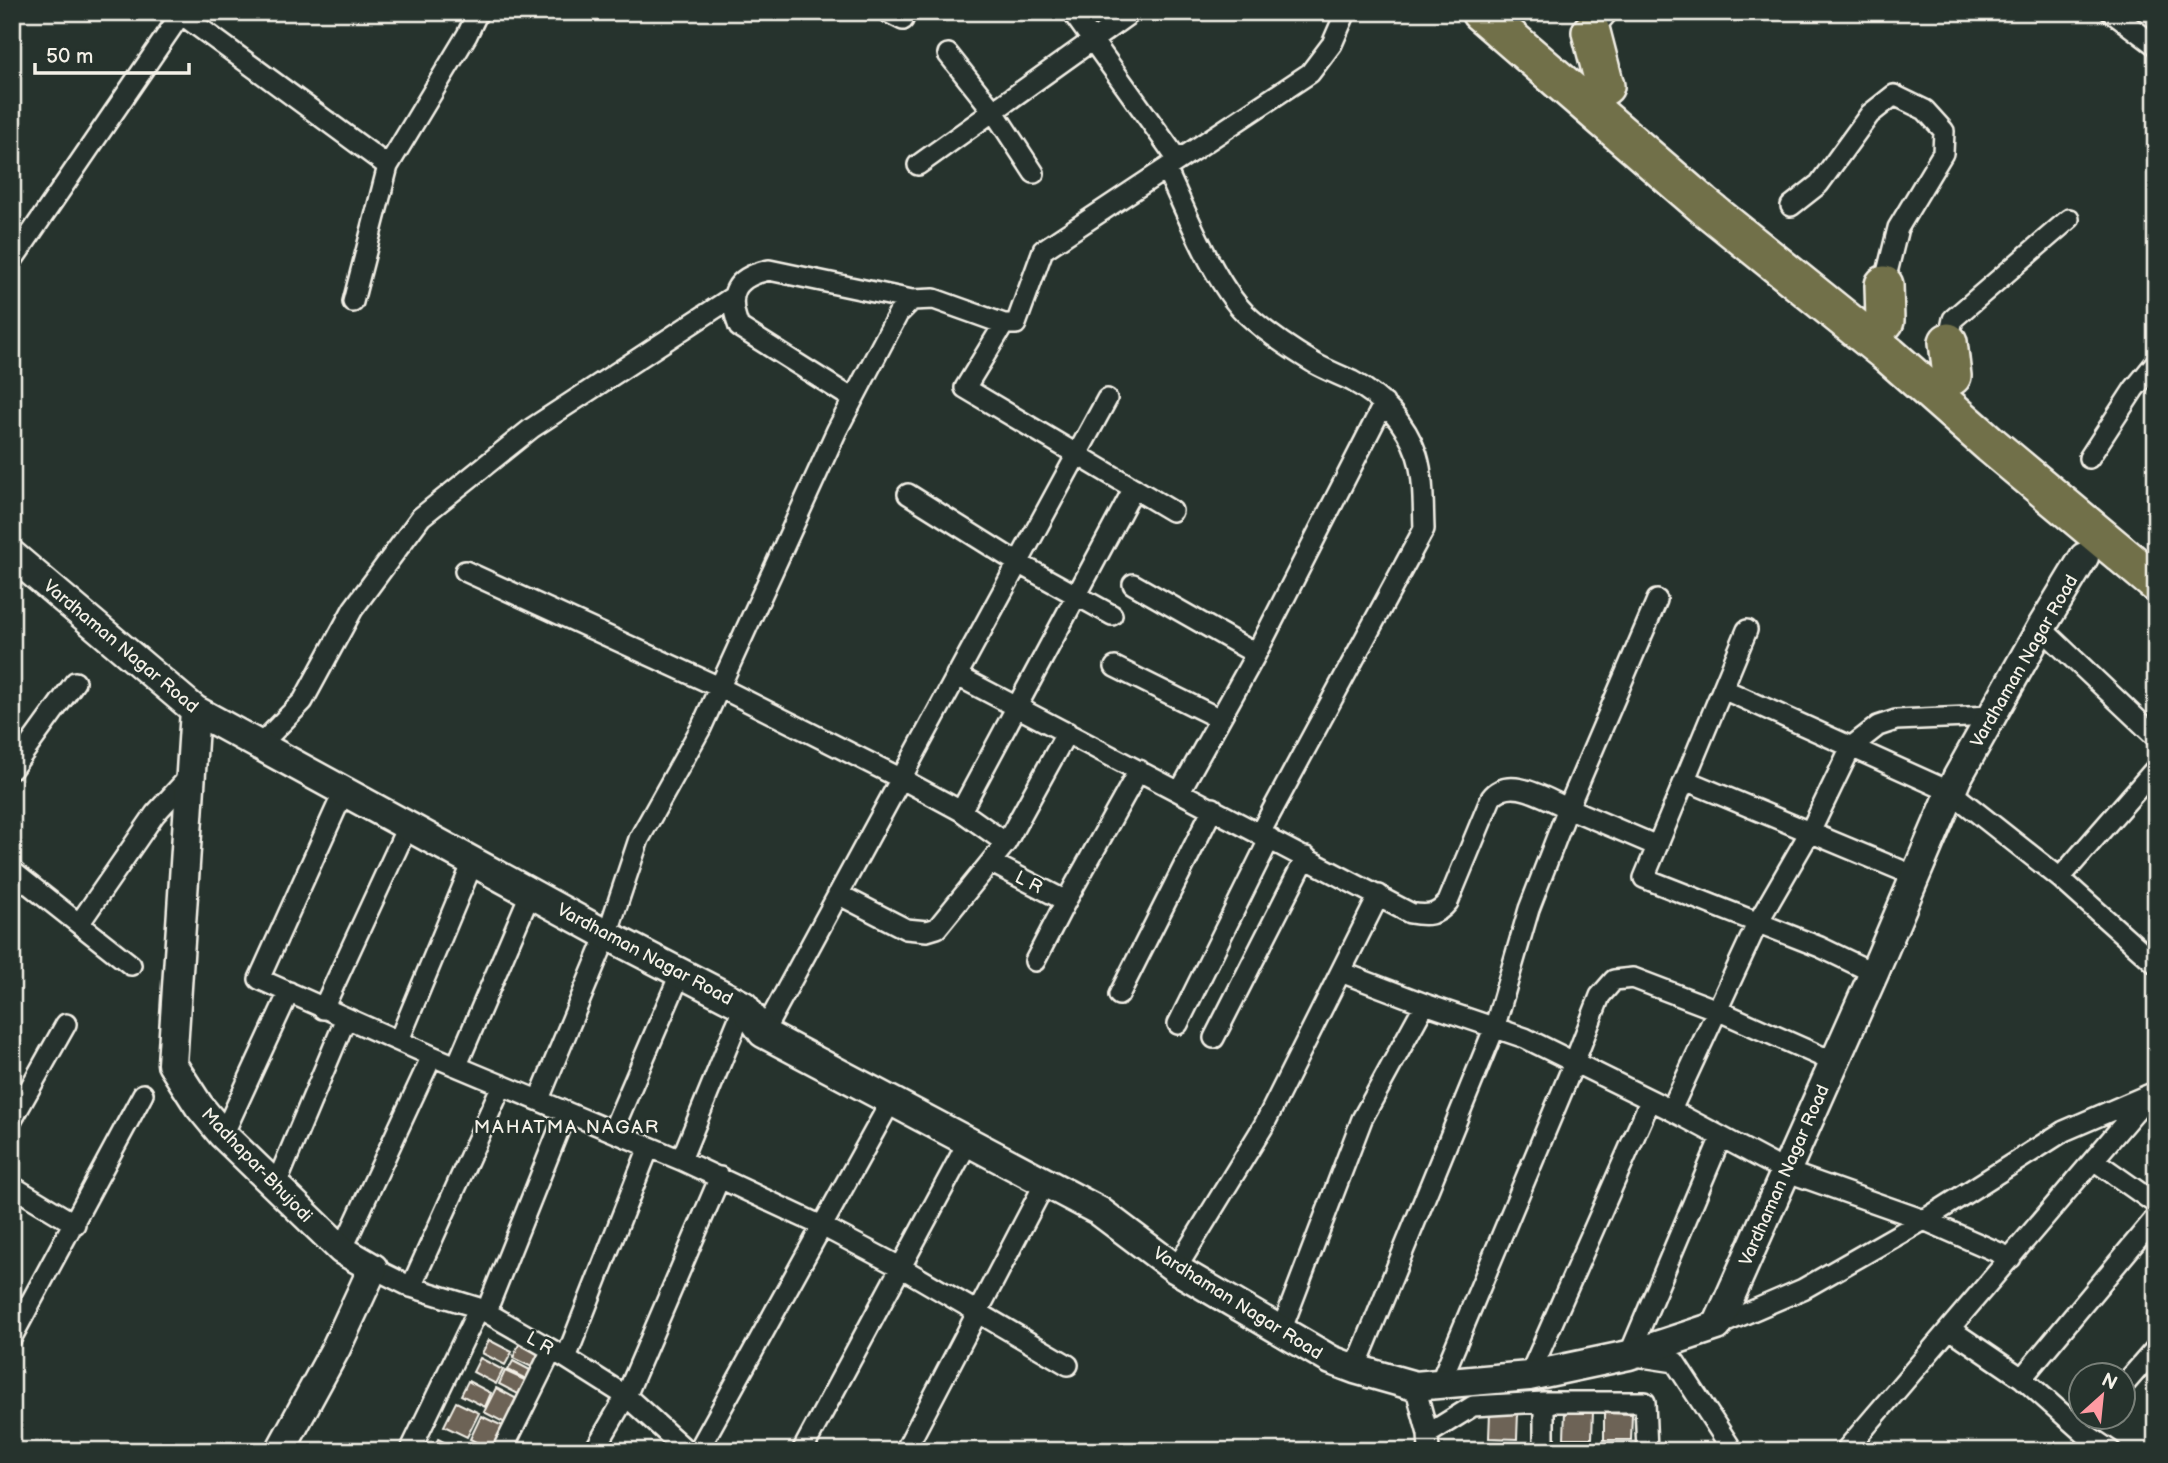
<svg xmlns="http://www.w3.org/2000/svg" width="2168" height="1463" font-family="'Balsamiq Sans',sans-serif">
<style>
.building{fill:#6d6357;stroke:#f4f1e8;stroke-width:2}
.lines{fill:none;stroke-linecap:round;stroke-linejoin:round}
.street-casing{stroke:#f4f1e8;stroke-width:24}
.secondary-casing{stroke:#f4f1e8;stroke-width:33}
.highway-casing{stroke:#f4f1e8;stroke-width:42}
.street{stroke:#26332d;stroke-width:19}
.secondary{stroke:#26332d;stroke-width:28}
.highway{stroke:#71704a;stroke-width:37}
.labels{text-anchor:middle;stroke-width:5;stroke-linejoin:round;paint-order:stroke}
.street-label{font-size:18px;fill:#f4f1e8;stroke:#26332d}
.neighbourhood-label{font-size:19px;letter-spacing:2px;fill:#f4f1e8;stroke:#26332d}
</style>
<rect width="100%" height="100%" fill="#26332d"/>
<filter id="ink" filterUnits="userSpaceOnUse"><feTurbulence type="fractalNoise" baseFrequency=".0143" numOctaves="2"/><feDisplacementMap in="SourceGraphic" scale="14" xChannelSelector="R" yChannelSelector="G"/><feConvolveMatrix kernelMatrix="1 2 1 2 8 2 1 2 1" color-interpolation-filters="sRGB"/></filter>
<g filter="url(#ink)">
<path class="building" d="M489,1340L512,1352L505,1365L482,1353Z
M519,1344L543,1356L536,1369L513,1358Z
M480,1358L503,1370L496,1384L473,1372Z
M513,1361L532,1371L528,1380L508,1370Z
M505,1371L529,1382L522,1396L499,1384Z
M468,1381L491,1393L485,1407L461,1395Z
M496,1388L519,1400L507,1424L484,1412Z
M456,1402L479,1413L467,1437L444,1426Z
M1565,1411L1593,1412L1592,1438H1564Z
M1490,1412H1518L1517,1439L1489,1438Z
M1604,1413L1632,1414L1631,1440H1604Z
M481,1416L505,1427L493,1451L470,1439Z
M438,1439L461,1451H432Z"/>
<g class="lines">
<defs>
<path id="street" d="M887,12L903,20
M1072,12L1178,160
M2111,12L2156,46
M1591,32L1608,12
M948,54L994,112L1034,173
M918,165L1132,12
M1166,169C1185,209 1214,283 1245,313C1265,332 1289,348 1314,363C1326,370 1340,375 1352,381C1382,397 1406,423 1417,455C1424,478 1423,505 1424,529L1260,833
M1791,206L1819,184L1870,114L1894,95L1925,110L1944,131L1943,153L1898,228L1884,285
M12,261L181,14L388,166
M353,302L388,166L467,35L478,12
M1948,342L1953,319L2069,219
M853,399L739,327C726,294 735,277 769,270L912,300
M2089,458L2134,389L2156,362
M908,494L1018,563L1112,615
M1172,511L965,388L1004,324H1016L1043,250L1310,73L1332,44L1346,12
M465,571L719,687L900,778L961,811L1006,843
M1133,584L1256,654
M2041,628L2156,737
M1747,630L1644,878L1820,947L1874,973
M1115,667L1220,719
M956,675L1410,913C1426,916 1437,916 1448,902L1491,798C1509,774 1546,799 1568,808L1657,600
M1723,689L1951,792L2060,878L2156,964
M260,745L303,701L353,609L421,517L532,428L734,296
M12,769L75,682
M1685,780L1915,876
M344,791L259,979L432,1056L681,1160L822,1226L902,1268L1068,1365
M1180,791L1256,654L1384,403
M961,811L1134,488
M992,863L1066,901
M12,871L131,965
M2060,878L2156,768
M838,894L906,929L927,931L937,928L1006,843L1067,732
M79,924L155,814L190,776
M1035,961L1066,901L1139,770
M1341,972L1425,1004L1525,1038L1671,1110L1785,1171L1924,1220L2011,1258
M1119,995L1213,808
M323,1009L408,825
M1178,1024L1270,838
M763,1033L1107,399
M1214,1038L1306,857
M399,1040L473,862
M457,1065L530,894
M539,1099L607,935L639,839L701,728L837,430L898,314L912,300L934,299L1004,324
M1671,1110L1758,922L1810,832L1851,747L1878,726L1896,720L1992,716
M12,1120L66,1024
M613,1130L681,972
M223,1135L289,992
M1721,1137L1629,1355L1675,1362L1733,1451
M681,1160L744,1006
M2095,1161L2156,1204
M12,1186L75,1224
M275,1187L346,1018
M342,1250L432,1056
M373,1268L411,1287L479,1308L566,1358L626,1396L687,1451
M1176,1269L1263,1127L1379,895
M411,1287L502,1085
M486,1312L566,1112
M1717,1326L1803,1289L1924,1220L2064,1131L2150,1094L2156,1098
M1950,1329L2022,1378L2084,1433L2111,1451
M1281,1331L1362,1119L1425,1004
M12,1337L143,1094
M566,1358L649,1147
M1355,1369L1494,1029L1529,909L1568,808L1657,846
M1529,1376L1650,1101
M2022,1378L2156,1217
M1440,1383L1574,1063L1600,996L1614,980L1633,978L1717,1010L1834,1062
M1415,1386L1428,1434L1429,1451
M2122,1387L2156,1348
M1428,1434L1473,1406L1544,1402H1645L1647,1451
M410,1451L479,1308
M502,1451L552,1350
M594,1451L626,1396L720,1177
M698,1451L891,1101
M802,1451L968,1142
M905,1451L1045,1183
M1544,1451V1402
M1845,1451L2148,1096"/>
<path id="secondary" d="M12,555L195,710L607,935L744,1006L763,1033L1099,1211L1176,1269L1331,1360L1355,1369L1415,1386L1529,1376L1629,1355L1717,1326L1874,973L1957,778L2041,628L2084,557
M195,710L172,1064L199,1106L223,1135L342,1250L373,1268L336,1348L280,1451"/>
<path id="highway" d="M1480,12L1703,205L1889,355L1991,445L2156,583
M1591,32L1605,86
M1884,285L1885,321
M1948,342L1952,376"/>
</defs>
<use href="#street" class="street-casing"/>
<use href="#secondary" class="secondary-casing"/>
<use href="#highway" class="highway-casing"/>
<use href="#street" class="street"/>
<use href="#secondary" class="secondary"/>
<use href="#highway" class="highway"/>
</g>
</g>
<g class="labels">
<g class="street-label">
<text transform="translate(121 646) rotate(40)" y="6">Vardhaman Nagar Road</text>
<text transform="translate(2024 661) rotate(-60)" y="6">Vardhaman Nagar Road</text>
<text transform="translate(1029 882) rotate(27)" y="6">L R</text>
<text transform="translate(645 954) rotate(28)" y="6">Vardhaman Nagar Road</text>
<text transform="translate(257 1165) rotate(46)" y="6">Madhapar-Bhujodi</text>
<text transform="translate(1784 1175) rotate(-66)" y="6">Vardhaman Nagar Road</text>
<text transform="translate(1238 1303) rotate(32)" y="6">Vardhaman Nagar Road</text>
<text transform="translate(540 1343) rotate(30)" y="6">L R</text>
</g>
<g class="neighbourhood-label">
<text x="567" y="1133">MAHATMA NAGAR</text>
</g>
</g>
<rect width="2168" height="1463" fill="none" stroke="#26332d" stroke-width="42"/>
<rect x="21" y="21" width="2126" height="1421" fill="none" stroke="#f4f1e8" stroke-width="2.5" filter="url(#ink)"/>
<g transform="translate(2102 1396) rotate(27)"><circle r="33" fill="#26332d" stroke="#787f78" stroke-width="2"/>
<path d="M0-5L12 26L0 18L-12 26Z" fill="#ff9aa2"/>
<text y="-10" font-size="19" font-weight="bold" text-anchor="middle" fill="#f4f1e8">N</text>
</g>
<path d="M35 63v10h154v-10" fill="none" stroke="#f4f1e8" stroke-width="3.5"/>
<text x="46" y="63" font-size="21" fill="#f4f1e8" stroke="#26332d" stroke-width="5" paint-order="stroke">50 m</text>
</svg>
